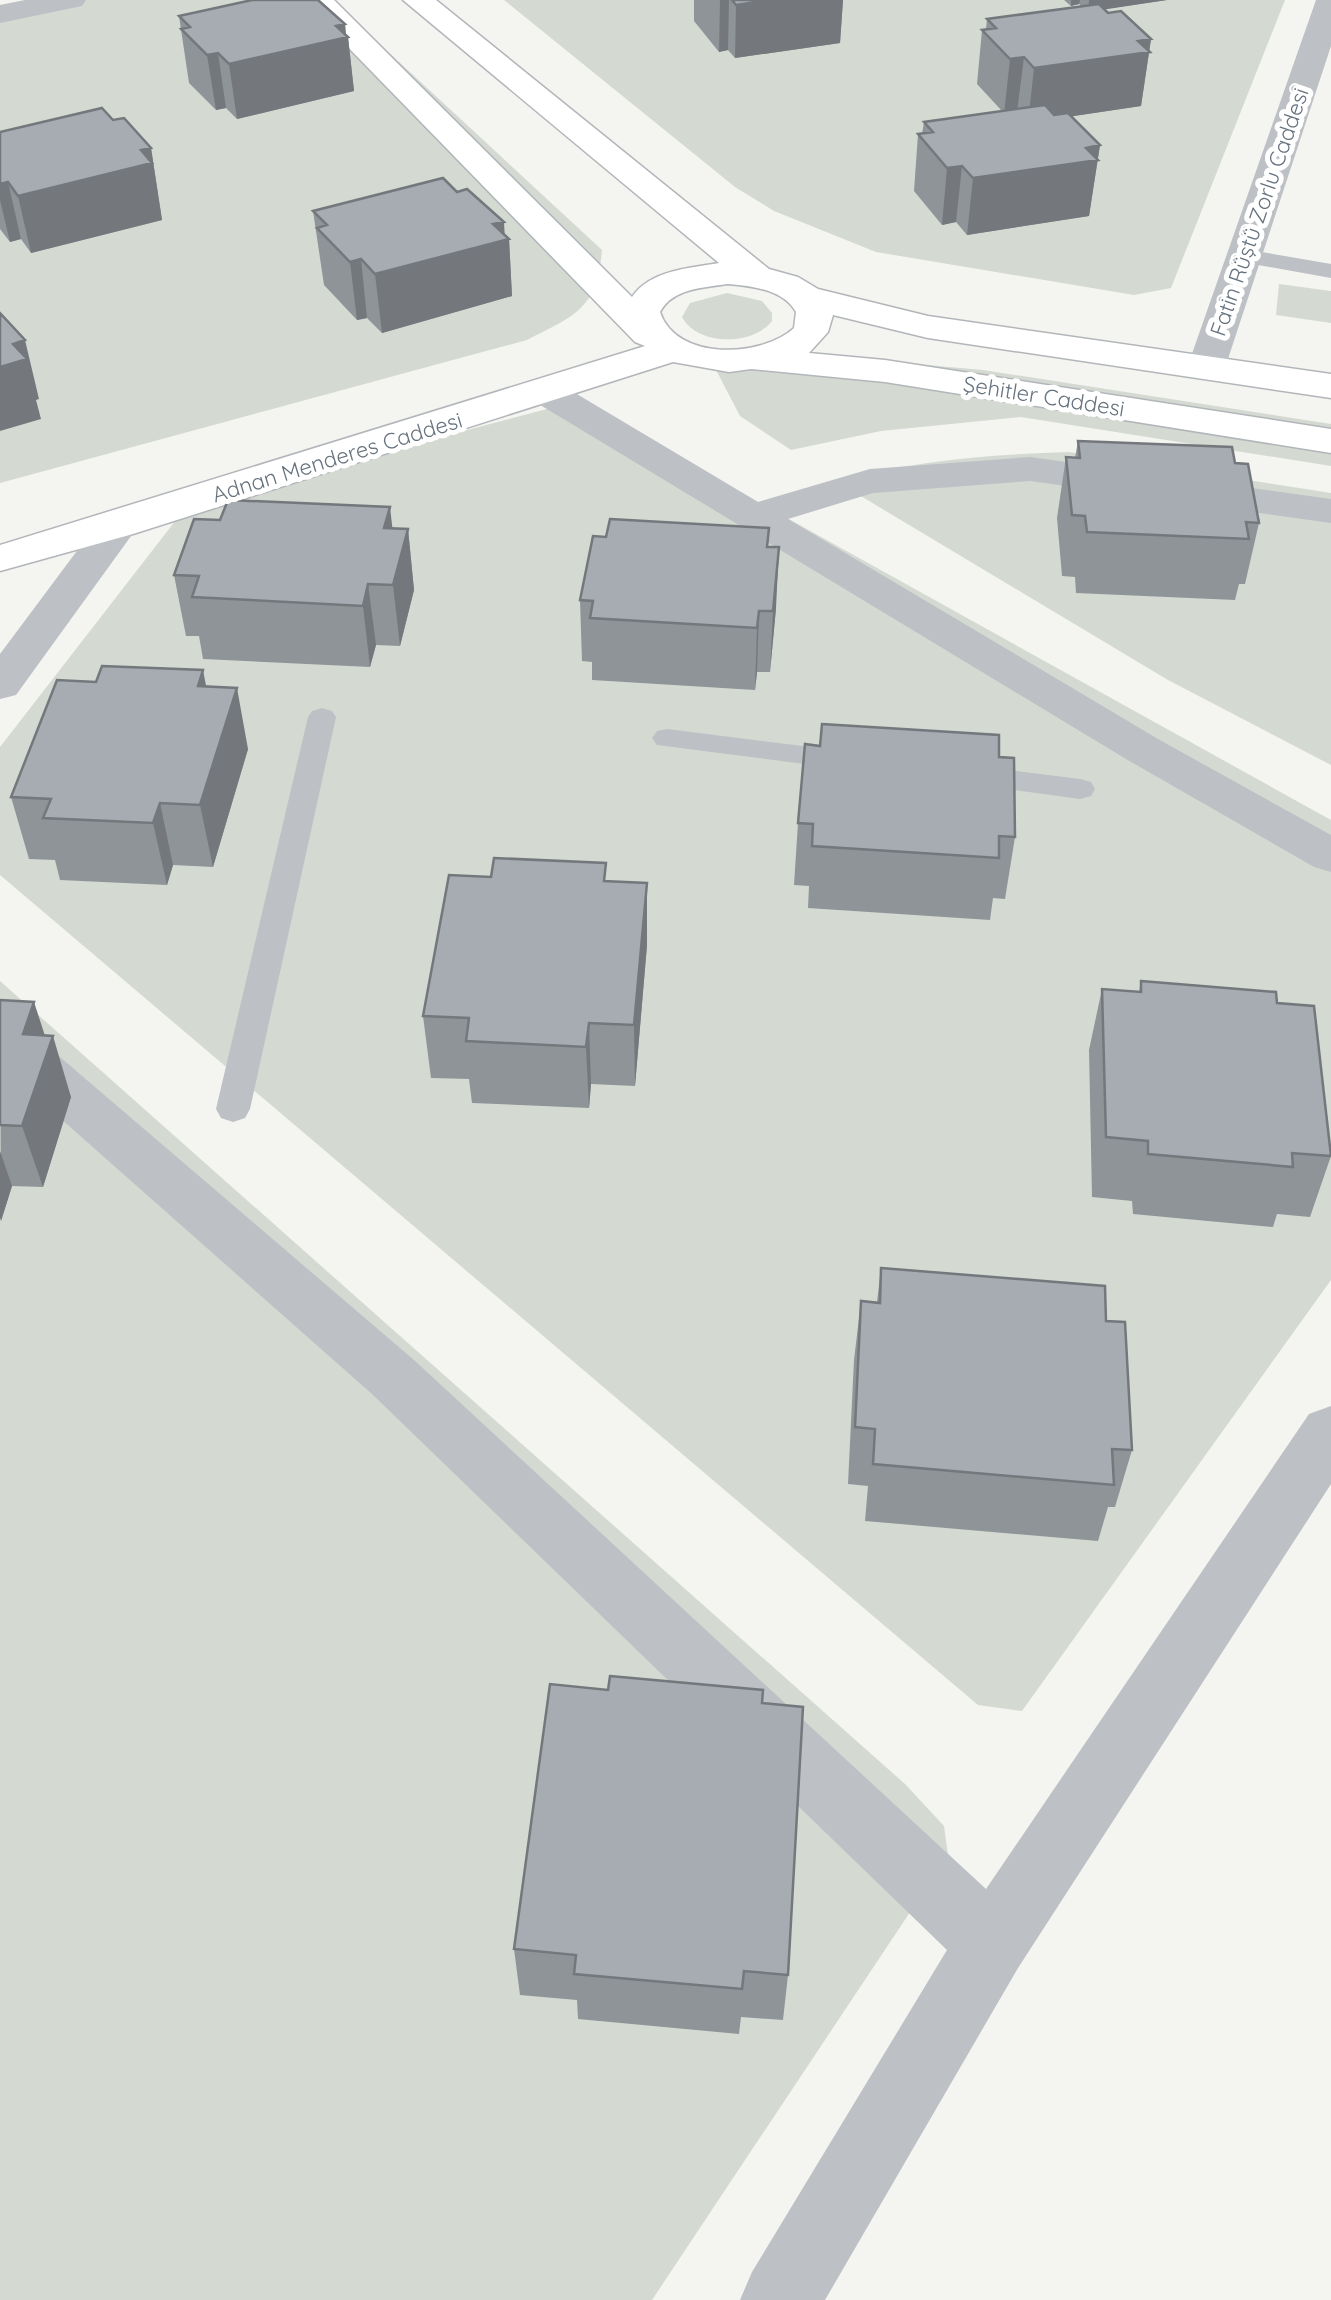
<svg xmlns="http://www.w3.org/2000/svg" width="1331" height="2300" font-family="Quicksand,sans-serif">
<style>
.green{fill:#d4dad2}
.lines{fill:none;stroke-linecap:round;stroke-linejoin:round}
.secondary-casing{stroke:#b2b6ba;stroke-width:3}
.lane{fill:#bdc0c4;fill-rule:evenodd}
.street{fill:#bdc0c4;fill-rule:evenodd}
.secondary{fill:#fff;fill-rule:evenodd}
.wall{fill:#8f9499}
.shaded-wall{fill:#74787d}
.building{fill:#a6acb2;stroke:#74787d;stroke-width:2.5}
.labels{text-anchor:middle;stroke-width:10;stroke-linejoin:round;paint-order:stroke}
.far-street-label{font-size:22px;fill:#66727e;stroke:#fff}
</style>
<rect width="100%" height="100%" fill="#f4f4f0"/>
<path class="green" d="M77,0H332L602,250C597,309 576,315 527,340L0,483V16Z
M504,0H1285L1171,288L1134,295L876,252L774,211L735,187Z
M1279,284L1331,291V323L1276,315Z
M727,293L762,301L772,313V321C753,346 697,346 682,317L690,303Z
M893,362L983,370L1331,424V466L1021,417L881,431L791,450L740,416L714,366Z
M562,405L587,407L1331,820V1280L1022,1711L978,1705L0,875V747L176,520L208,498Z
M1069,452L1331,493V765L1168,680L834,480C913,462 988,454 1069,452Z
M0,981L905,1784L944,1826L948,1855L652,2300H0Z"/>
<g class="lines">
<defs>
<path id="secondary" d="M302,0H334L632,297C650,270 690,268 719,263L403,0H436L769,269L798,277L818,289L928,316L1331,374V398L928,338L833,315L828,332L809,353L885,360L1331,429V453L885,382L751,369L729,372L673,362L133,534L0,571V545L645,346L635,342ZM727,284C751,286 783,289 796,312L794,328C761,358 676,361 660,312C673,288 703,288 727,284Z"/>
</defs>
<use href="#secondary" class="secondary-casing"/>
<path class="lane" d="M1244,249L1331,264V278L1236,261L1233,256L1236,251Z
M322,708L332,711L336,717L250,1109L245,1118L233,1122L221,1118L216,1109L308,717L312,711Z
M667,729L851,752L861,754L866,761L861,768L851,770L657,745L652,738L657,731Z
M967,765L1080,779L1091,782L1095,789L1091,796L1080,799L956,782L952,775L956,768Z"/>
<path class="street" d="M25,0H86L82,6L0,23V5Z
M1316,0H1331V46L1225,368L1219,376L1206,379L1193,376L1187,368Z
M546,380L560,384L758,502L870,469L1030,457L1331,499V523L1030,481L873,493L788,519L1158,739L1331,835V872L1314,867L1126,759L532,400L527,392L532,384Z
M118,513L133,516L139,525L16,695L0,699V654L103,516Z
M0,1016L19,1022L414,1360L986,1889L1309,1414L1331,1406V1484L1018,1968L825,2300H740L752,2272L947,1950L372,1394L0,1065Z"/>
<use href="#secondary" class="secondary"/>
</g>
<path class="wall" d="M694,0H843L840,43L735,58L728,50L719,52L694,21Z
M1064,0H1167L1104,9L1151,39L1141,106L1072,116L1100,145L1089,216L967,235L956,222L942,225L914,191L918,134H922L924,122L1002,111L977,84L982,30L986,29L987,19L1082,7L1079,4L1071,6Z
M179,16L345,24L346,35L348,37L354,91L237,119L226,108L216,110L189,83Z
M113,120L151,148L162,220L31,253L21,239L10,242L0,229V132Z
M313,211L505,235L509,239L512,296L382,333L367,318L357,320L324,285Z
M1078,441L1235,463L1259,523L1245,584H1239L1235,600L1076,593L1075,577L1062,576L1057,518L1066,457L1075,458Z
M392,528L408,529L414,590L400,646L376,645L370,667L203,659L199,636H186L174,575Z
M580,600L776,608L770,672H757L755,690L592,680V662L582,661Z
M207,686L248,749L213,867L173,865L167,885L60,880L55,860L29,859L11,797Z
M999,757L1015,837L1005,899L993,898L990,920L808,908L809,886L794,885L798,823Z
M606,881L647,883V945L635,1086L591,1084L589,1108L472,1103L469,1079L431,1078L423,1016Z
M1141,981L1277,1003L1331,1156L1310,1217L1277,1214L1273,1227L1133,1214L1132,1201L1092,1197L1089,1050L1102,989L1139,992Z
M0,1000L45,1035L71,1097L43,1187L12,1186L1,1221Z
M881,1268L1106,1321L1132,1450L1115,1507H1108L1098,1541L865,1521L868,1486L848,1484L854,1360L861,1301L877,1302Z
M762,1703L788,1975L783,2020L741,2017L739,2034L578,2019L577,2000L520,1995L514,1949Z"/>
<path class="shaded-wall" d="M720,0H729L728,50L719,52Z
M769,0H843L840,43L735,58L736,5Z
M1071,0H1080L1079,4L1071,6Z
M1089,0H1167L1088,12Z
M345,24L346,38L348,37L354,91L237,119L229,64Z
M1151,39L1141,106L1028,123L1034,68Z
M218,53L226,108L216,110L207,55Z
M1024,57L1017,112L1004,114L1010,59Z
M1100,145L1089,216L967,235L973,178L1086,148Z
M151,148L162,220L31,253L18,196Z
M962,166L956,222L942,225L947,168Z
M8,182L21,239L10,242L0,200V184Z
M504,222L505,240L509,239L512,296L382,333L375,274L493,224Z
M361,259L367,318L357,320L350,262Z
M25,340L39,399L36,400L41,419L0,431V367L13,344Z
M390,507L397,568L384,528Z
M408,529L414,590L400,646L393,585Z
M779,547L776,608L770,672L773,611Z
M368,584L376,645L370,667L363,606Z
M759,611L757,672L755,690L757,628Z
M203,670L215,732L198,686Z
M237,688L248,749L213,867L200,805Z
M160,803L173,865L167,885L153,823Z
M647,883V945L635,1086L634,1025Z
M34,1002L49,1048L53,1036L71,1097L43,1187L22,1126L23,1034Z
M589,1023L591,1084L589,1108L586,1047Z
M0,1151L12,1186L1,1221L0,1218Z"/>
<path class="building" d="M252,0H318L345,24L336,26L348,37L229,64L218,53L207,55L181,29L190,27L179,16Z
M732,0H769L736,5Z
M1099,4L1108,13L1121,11L1151,39L1138,41L1150,52L1034,68L1024,57L1010,59L982,30L996,28L987,19Z
M1045,105L1054,115L1068,113L1100,145L1086,148L1098,160L973,178L962,166L947,168L918,134L933,132L924,122Z
M102,108L113,120L124,118L151,148L141,150L152,163L18,196L8,182L0,184V132Z
M443,178L457,192L467,189L504,222L493,224L509,239L375,274L361,259L350,262L317,228L327,225L313,211Z
M0,313L25,340L13,344L27,359L0,367Z
M1078,441L1232,447L1235,463L1248,464L1259,523L1246,522L1249,539L1087,532L1085,516L1072,515L1066,457L1080,458Z
M228,500L390,507L384,528L408,529L393,585L368,584L363,606L192,597L199,576L174,575L194,519L220,520Z
M610,519L769,528L767,547H779L773,611H759L757,628L590,618L593,601L580,600L593,536L606,537Z
M102,666L203,670L198,686L237,688L200,805L160,803L153,823L43,818L51,799L11,797L57,680L96,682Z
M822,724L999,735V757L1014,758L1015,837L999,836V858L812,846L813,824L798,823L805,744L820,746Z
M494,858L606,863L604,881L647,883L634,1025L589,1023L586,1047L466,1041L469,1018L423,1016L449,875L491,877Z
M1141,981L1276,992L1277,1003L1314,1006L1331,1156L1292,1153L1293,1167L1148,1154V1141L1106,1137L1102,989L1141,992Z
M0,1000L34,1002L23,1034L53,1036L22,1126L0,1125Z
M881,1268L1105,1286L1106,1321L1125,1322L1132,1450L1112,1449L1114,1485L873,1464L875,1429L855,1427L861,1301L880,1303Z
M610,1676L763,1690L762,1703L803,1707L788,1975L744,1971L742,1989L574,1974L576,1955L514,1949L550,1684L608,1690Z"/>
<g class="labels">
<g class="far-street-label">
<text transform="translate(1259 212) rotate(-71)" y="8">Fatin Rüştü Zorlu Caddesi</text>
<text transform="translate(1044 396) rotate(9)" y="8">Şehitler Caddesi</text>
<text transform="translate(337 457) rotate(-17)" y="8">Adnan Menderes Caddesi</text>
</g>
</g>
</svg>
